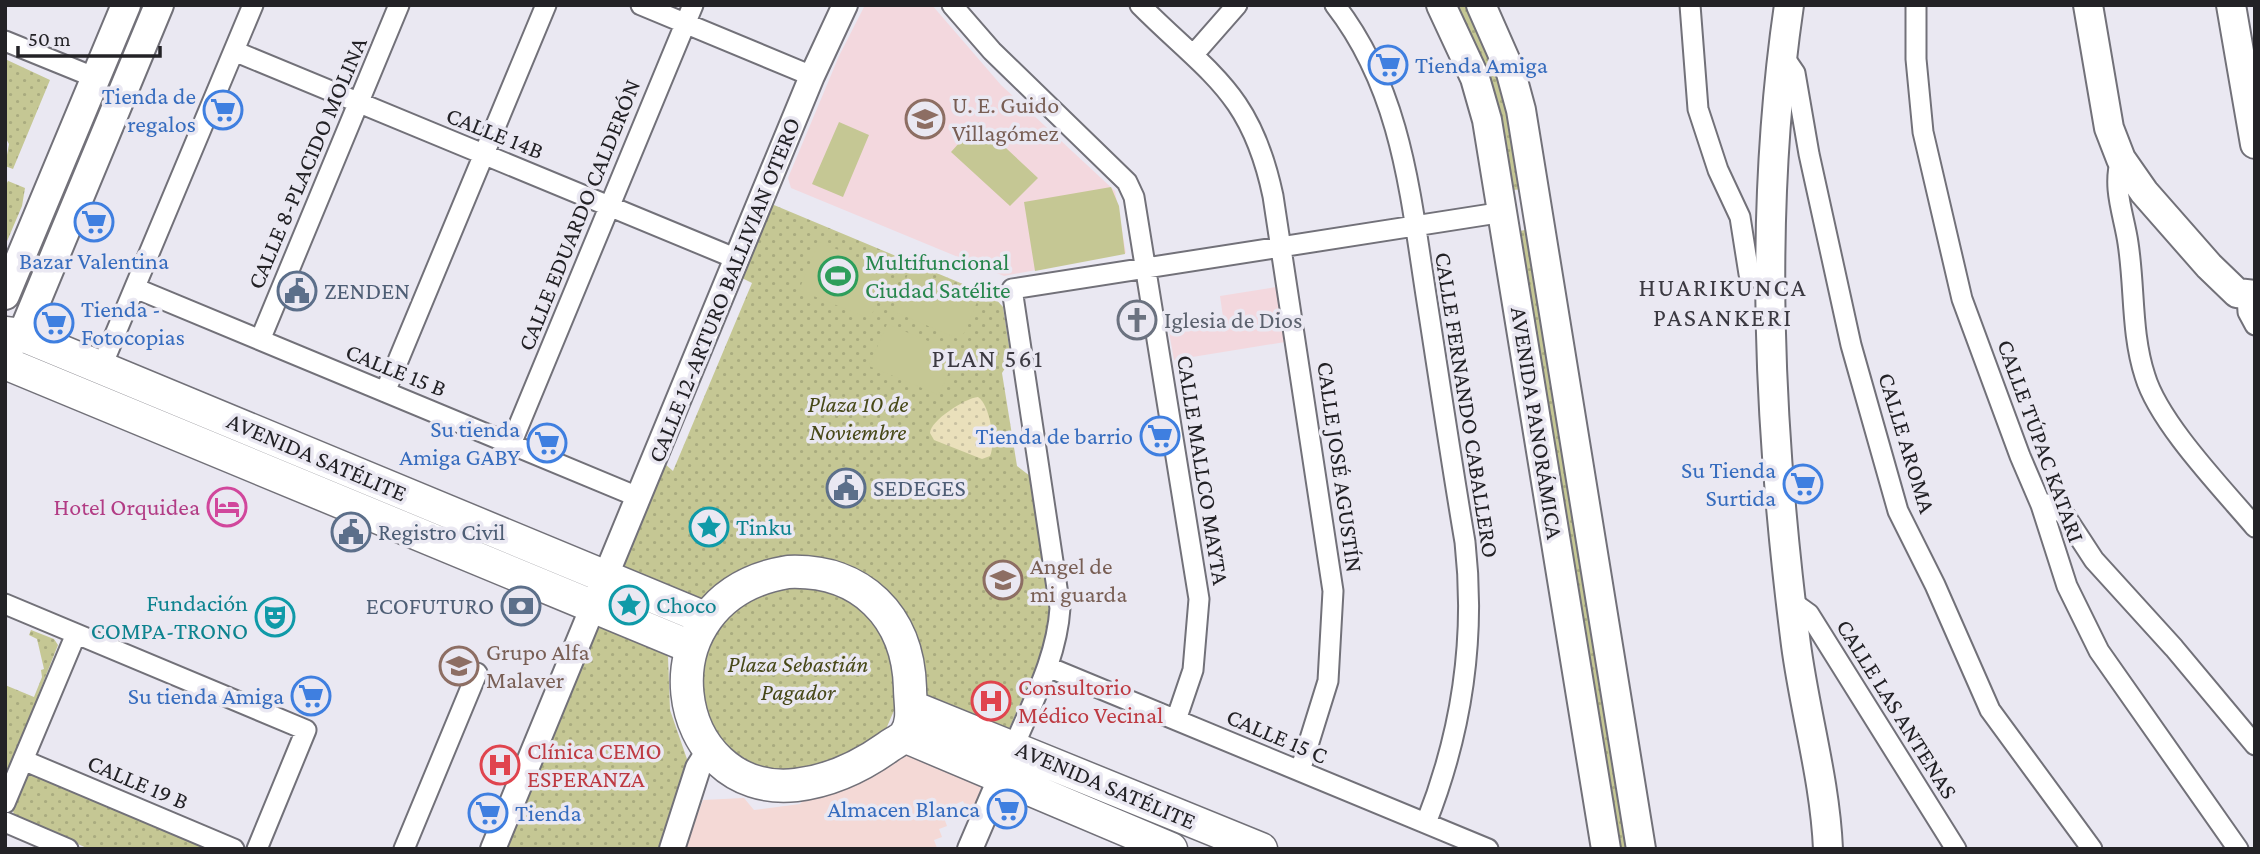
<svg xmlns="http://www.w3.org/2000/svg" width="2260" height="854" font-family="'Crimson Pro',serif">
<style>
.commercial{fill:#f4d9d6}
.education{fill:#f3d8de}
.grass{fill:url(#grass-dots)}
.sand{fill:url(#sand-dots)}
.garden{fill:#c5c794}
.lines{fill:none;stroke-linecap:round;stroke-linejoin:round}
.minor-casing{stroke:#727179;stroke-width:23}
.tertiary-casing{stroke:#727179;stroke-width:28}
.secondary-casing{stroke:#727179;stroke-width:32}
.primary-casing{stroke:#727179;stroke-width:35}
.minor{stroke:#fff;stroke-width:19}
.tertiary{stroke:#fff;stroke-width:24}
.secondary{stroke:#fff;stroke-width:28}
.primary{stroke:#fff;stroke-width:32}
.labels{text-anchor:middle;stroke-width:7;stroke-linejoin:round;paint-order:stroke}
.shop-label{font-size:24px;fill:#366cbe;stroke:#eae8f2;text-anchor:end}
.education-label{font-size:24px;fill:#785e54;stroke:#eae8f2;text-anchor:start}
.street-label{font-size:24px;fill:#232226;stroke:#eae8f2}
.leisure-label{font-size:24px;fill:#27864d;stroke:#eae8f2;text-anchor:start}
.service-label{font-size:24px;fill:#4e5e75;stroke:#eae8f2;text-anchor:start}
.worship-label{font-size:24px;fill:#5b616d;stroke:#eae8f2;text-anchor:start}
.park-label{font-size:24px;font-style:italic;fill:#474818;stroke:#eae8f2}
.hotel-label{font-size:24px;fill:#b23c85;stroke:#eae8f2;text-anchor:end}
.culture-label{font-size:24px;fill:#0d838f;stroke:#eae8f2;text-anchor:start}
.health-label{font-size:24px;fill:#be3a42;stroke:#eae8f2;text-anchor:start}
.neighbourhood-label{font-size:26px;letter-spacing:2px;fill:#3b3941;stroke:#eae8f2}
</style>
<defs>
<pattern id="grass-dots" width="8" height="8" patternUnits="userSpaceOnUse" patternTransform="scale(1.75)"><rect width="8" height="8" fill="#c5c794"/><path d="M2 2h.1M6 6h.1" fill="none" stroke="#a9ab7f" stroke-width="1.8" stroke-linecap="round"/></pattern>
<pattern id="sand-dots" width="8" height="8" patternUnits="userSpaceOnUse" patternTransform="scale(1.75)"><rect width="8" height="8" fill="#eae0bb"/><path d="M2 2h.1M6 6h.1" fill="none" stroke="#c8c0a1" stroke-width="1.8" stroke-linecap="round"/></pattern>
</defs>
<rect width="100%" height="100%" fill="#eae8f2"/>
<path class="commercial" d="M905,753L982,784L973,814L968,811L963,801L949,807L951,815L944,818L947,826L939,829L942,837L934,840L937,848L684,849L703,800L744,798L754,810L800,804L806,796Z"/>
<path class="education" d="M865,5H932L1001,85L1115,191L1126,253L1004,276L791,188L788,178L839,56Z
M1276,287L1285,342L1174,360L1169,332L1224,324L1220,296Z"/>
<path class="grass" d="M1456,5H1470L1506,97L1523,189L1513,190C1501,127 1488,62 1456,5Z
M5,59L50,80L13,169L5,166L9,144L5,137Z
M8,181L25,188L22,206L5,246V187Z
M774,205L994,297L1003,307L1011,359L1002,373L1017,466L1030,476L1049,598V626L1044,649L1009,729L924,696L858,575L706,602L623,568L665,464L673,471L752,283L740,277L770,207Z
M1529,229L1629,849H1619L1520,231Z
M789,583L847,595L861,604L896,658V706L886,729L873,744L858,756L790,774L742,762L716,736L703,698L704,661L715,632L734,609Z
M604,626L665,652L668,657L670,710L688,762L660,849H504L595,630Z
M31,630L54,639L58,645L37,698L40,699L5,781V685L34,697L42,677L41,670L44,669L37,639L29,635Z
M32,774L214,849H89L15,816L12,809L25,776Z"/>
<path class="sand" d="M978,397C990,405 996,443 990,456L982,459L934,440L930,433C930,421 965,398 978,397Z"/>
<path class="garden" d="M839,122L869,135L843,197L812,184Z
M978,122L1038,178L1010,206L951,152Z
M1111,187L1119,206L1125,254L1035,271L1024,202Z
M819,242L890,271L870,319L799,290Z
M910,269L979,297L961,340L893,311Z
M887,324L957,353L939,395L869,366Z"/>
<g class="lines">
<defs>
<path id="minor" d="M641,5L812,76
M952,5L992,51L1127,182L1134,197L1199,599L1193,670L1176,720
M1140,5C1210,75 1251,92 1273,196L1333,591L1328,681L1300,771
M1335,5C1401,90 1410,192 1426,295C1439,378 1451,460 1465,542C1476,640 1462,732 1426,823
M1690,5L1698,109L1718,170L1740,217L1749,274L1769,283
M1916,5V59L1923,132L1962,299L2020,456L2041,505L2067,586L2099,651L2238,849
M5,41L96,78
M234,51L737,259
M1194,54L1237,5
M1782,54L1795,73L1809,154L1851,345L1898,511L1935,585L1990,710L2092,849
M2121,159C2112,188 2124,215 2128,243C2135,288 2131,333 2145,376C2159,423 2222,488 2255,527
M135,288L638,497
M2247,295L2248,312L2255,325
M260,340L399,5
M101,368L253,5
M385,392L546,5
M511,444L693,5
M2041,505L2048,504L2064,514L2094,560L2174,648L2255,745
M1791,601L1809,614L1956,849
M5,604L306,730L257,849
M1048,667L1488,849
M1014,746C1033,701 1057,657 1060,608L1012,289L1504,212
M23,760L234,849
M5,803L76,634
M5,822L68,849
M404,849L477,673"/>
<path id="tertiary" d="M493,849L812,76L845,5
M672,849L698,768L710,749
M970,849L1007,763"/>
<path id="secondary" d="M1441,5L1475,78L1487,120L1606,849
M1481,5L1511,73L1521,110L1641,849
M1789,5C1758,217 1769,433 1796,645C1805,713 1825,780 1828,849
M2088,5L2109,128L2121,159L2144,192L2209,266L2237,293L2255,295
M2231,5L2255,144
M5,295L126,5
M5,349L22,335L159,5"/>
<path id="primary" d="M5,333L22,335L705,618
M5,363L691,647
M788,572C861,569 908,616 910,688C910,704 915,721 905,735C901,740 893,743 888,747C860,767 831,781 796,785C669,799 636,597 788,572Z
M912,707L1261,849
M904,736L1171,849"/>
</defs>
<use href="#minor" class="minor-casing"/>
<use href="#tertiary" class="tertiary-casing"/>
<use href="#secondary" class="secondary-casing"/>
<use href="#primary" class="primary-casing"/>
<use href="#minor" class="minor"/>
<use href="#tertiary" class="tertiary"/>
<use href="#secondary" class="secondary"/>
<use href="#primary" class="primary"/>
</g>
<defs>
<symbol id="supermarket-ring" viewBox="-11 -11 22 22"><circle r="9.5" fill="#eae8f2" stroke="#3f7fe0" stroke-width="1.5"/><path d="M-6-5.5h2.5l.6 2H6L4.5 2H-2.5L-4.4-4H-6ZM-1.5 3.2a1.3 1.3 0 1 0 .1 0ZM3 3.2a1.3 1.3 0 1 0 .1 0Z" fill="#3f7fe0"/></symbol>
<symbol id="school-ring" viewBox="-11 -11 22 22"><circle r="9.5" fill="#eae8f2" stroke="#8d6e63" stroke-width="1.5"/><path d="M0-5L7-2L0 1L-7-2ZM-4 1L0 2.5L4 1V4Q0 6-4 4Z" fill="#8d6e63"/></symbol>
<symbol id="stadium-ring" viewBox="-11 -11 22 22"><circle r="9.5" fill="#eae8f2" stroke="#2e9e5b" stroke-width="1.5"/><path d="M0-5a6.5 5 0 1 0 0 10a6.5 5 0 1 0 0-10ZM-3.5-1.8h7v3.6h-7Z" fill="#2e9e5b"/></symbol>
<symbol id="civic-ring" viewBox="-11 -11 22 22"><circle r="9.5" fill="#eae8f2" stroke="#5c6f8a" stroke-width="1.5"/><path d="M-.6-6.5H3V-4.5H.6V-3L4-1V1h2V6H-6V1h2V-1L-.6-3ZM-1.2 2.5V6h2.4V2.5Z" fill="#5c6f8a"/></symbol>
<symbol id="church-ring" viewBox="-11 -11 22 22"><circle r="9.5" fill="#eae8f2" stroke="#6b7280" stroke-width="1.5"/><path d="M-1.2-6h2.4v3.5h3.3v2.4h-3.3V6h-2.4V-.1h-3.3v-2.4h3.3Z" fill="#6b7280"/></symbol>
<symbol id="hotel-ring" viewBox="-11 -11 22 22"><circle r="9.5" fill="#eae8f2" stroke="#d1479c" stroke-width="1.5"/><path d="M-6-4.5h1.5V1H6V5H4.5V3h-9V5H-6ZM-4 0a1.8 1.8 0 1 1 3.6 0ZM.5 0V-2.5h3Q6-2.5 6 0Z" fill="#d1479c"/></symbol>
<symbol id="sight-ring" viewBox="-11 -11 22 22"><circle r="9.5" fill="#eae8f2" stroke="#0f9aa8" stroke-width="1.5"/><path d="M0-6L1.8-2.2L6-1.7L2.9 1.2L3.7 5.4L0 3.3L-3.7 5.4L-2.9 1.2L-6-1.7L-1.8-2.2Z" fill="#0f9aa8"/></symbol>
<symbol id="bank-ring" viewBox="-11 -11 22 22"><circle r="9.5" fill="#eae8f2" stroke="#5c6f8a" stroke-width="1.5"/><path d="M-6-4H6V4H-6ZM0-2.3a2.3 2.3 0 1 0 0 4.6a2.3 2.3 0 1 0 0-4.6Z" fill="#5c6f8a"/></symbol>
<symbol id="theatre-ring" viewBox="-11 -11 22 22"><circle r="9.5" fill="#eae8f2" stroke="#0f9aa8" stroke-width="1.5"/><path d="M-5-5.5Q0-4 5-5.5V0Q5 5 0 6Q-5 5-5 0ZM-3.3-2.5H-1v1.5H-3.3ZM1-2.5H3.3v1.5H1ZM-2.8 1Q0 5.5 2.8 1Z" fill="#0f9aa8"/></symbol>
<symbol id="university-ring" viewBox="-11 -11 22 22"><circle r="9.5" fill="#eae8f2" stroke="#8d6e63" stroke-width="1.5"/><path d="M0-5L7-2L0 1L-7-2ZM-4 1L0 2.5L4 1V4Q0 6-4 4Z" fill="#8d6e63"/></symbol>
<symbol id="hospital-ring" viewBox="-11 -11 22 22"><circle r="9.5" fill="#eae8f2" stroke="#e0444e" stroke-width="1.5"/><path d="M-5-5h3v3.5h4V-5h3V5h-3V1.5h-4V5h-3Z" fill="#e0444e"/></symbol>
</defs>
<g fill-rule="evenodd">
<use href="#supermarket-ring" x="1366" y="43" width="44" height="44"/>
<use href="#supermarket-ring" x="201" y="88" width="44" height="44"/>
<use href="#school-ring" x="903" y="97" width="44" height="44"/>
<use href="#supermarket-ring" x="72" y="200" width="44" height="44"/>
<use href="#stadium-ring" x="816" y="254" width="44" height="44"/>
<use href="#civic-ring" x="275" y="269" width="44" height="44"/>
<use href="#church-ring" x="1115" y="298" width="44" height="44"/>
<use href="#supermarket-ring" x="32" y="301" width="44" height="44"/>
<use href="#supermarket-ring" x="1138" y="414" width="44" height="44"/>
<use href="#supermarket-ring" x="525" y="421" width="44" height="44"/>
<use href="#supermarket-ring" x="1781" y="462" width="44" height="44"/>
<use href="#civic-ring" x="824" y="466" width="44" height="44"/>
<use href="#hotel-ring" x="205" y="485" width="44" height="44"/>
<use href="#sight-ring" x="687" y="505" width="44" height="44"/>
<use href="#civic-ring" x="329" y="510" width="44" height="44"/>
<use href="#school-ring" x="981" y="558" width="44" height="44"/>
<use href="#sight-ring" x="607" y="583" width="44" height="44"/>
<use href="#bank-ring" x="499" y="584" width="44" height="44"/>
<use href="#theatre-ring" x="253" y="595" width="44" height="44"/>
<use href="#university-ring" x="437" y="644" width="44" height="44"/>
<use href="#supermarket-ring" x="289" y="674" width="44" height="44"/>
<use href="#hospital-ring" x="969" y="679" width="44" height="44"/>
<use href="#hospital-ring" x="478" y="743" width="44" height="44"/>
<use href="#supermarket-ring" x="985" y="787" width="44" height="44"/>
<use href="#supermarket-ring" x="466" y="791" width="44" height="44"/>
</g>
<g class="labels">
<g class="shop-label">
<text x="1415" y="73" text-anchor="start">Tienda Amiga</text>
<text x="196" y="104">Tienda de<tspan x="196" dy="28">regalos</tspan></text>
<text x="94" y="269" text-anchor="middle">Bazar Valentina</text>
<text x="81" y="317" text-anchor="start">Tienda -<tspan x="81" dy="28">Fotocopias</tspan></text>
<text x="520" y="437">Su tienda<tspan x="520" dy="28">Amiga GABY</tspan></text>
<text x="1133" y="444">Tienda de barrio</text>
<text x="1776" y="478">Su Tienda<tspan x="1776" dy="28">Surtida</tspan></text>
<text x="284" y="704">Su tienda Amiga</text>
<text x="980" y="817">Almacen Blanca</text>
<text x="515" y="821" text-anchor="start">Tienda</text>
</g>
<g class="education-label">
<text x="952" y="113">U. E. Guido<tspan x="952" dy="28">Villagómez</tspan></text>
<text x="1030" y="574">Angel de<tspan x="1030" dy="28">mi guarda</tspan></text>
<text x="486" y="660">Grupo Alfa<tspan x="486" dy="28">Malaver</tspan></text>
</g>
<g class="street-label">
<text transform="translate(495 133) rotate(22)" y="8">CALLE 14B</text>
<text transform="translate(307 163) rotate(-67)" y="8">CALLE 8-PLACIDO MOLINA</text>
<text transform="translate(579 215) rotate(-68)" y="8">CALLE EDUARDO CALDERÓN</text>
<text transform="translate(724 290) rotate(-68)" y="8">CALLE 12-ARTURO BALLIVIAN OTERO</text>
<text transform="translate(396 370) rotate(22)" y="8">CALLE 15 B</text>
<text transform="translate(1467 405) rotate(81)" y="8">CALLE FERNANDO CABALLERO</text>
<text transform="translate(1537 423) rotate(81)" y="8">AVENIDA PANORÁMICA</text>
<text transform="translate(2041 441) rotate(70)" y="8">CALLE TÚPAC KATARI</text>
<text transform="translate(1907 443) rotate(73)" y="8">CALLE AROMA</text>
<text transform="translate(317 457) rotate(23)" y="8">AVENIDA SATÉLITE</text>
<text transform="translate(1340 467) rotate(82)" y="8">CALLE JOSÉ AGUSTÍN</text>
<text transform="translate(1203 470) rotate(81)" y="8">CALLE MALLCO MAYTA</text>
<text transform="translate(1897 709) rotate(58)" y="8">CALLE LAS ANTENAS</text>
<text transform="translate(1277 736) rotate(23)" y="8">CALLE 15 C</text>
<text transform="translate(138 782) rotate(23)" y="8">CALLE 19 B</text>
<text transform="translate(1106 785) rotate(23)" y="8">AVENIDA SATÉLITE</text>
</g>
<g class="leisure-label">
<text x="865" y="270">Multifuncional<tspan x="865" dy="28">Ciudad Satélite</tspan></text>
</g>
<g class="service-label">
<text x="324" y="299">ZENDEN</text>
<text x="873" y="496">SEDEGES</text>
<text x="378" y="540">Registro Civil</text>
<text x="494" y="614" text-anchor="end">ECOFUTURO</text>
</g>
<g class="worship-label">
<text x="1164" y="328">Iglesia de Dios</text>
</g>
<g class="park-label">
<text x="858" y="412">Plaza 10 de<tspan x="858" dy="28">Noviembre</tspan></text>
<text x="798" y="672">Plaza Sebastián<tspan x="798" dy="28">Pagador</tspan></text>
</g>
<g class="hotel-label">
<text x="200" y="515">Hotel Orquidea</text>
</g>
<g class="culture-label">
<text x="736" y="535">Tinku</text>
<text x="248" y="611" text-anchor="end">Fundación<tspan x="248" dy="28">COMPA-TRONO</tspan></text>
<text x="656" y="613">Choco</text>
</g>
<g class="health-label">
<text x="1018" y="695">Consultorio<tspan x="1018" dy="28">Médico Vecinal</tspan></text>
<text x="527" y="759">Clínica CEMO<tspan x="527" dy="28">ESPERANZA</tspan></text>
</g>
<g class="neighbourhood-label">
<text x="1723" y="296">HUARIKUNCA<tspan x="1723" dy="30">PASANKERI</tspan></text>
<text x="988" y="367">PLAN 561</text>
</g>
</g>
<rect width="2260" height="854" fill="none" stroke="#232226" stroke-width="14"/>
<path d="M18 46v10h142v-10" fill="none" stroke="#232226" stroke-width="3.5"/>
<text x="28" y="46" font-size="21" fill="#232226" stroke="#eae8f2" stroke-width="5" paint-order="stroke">50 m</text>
</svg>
